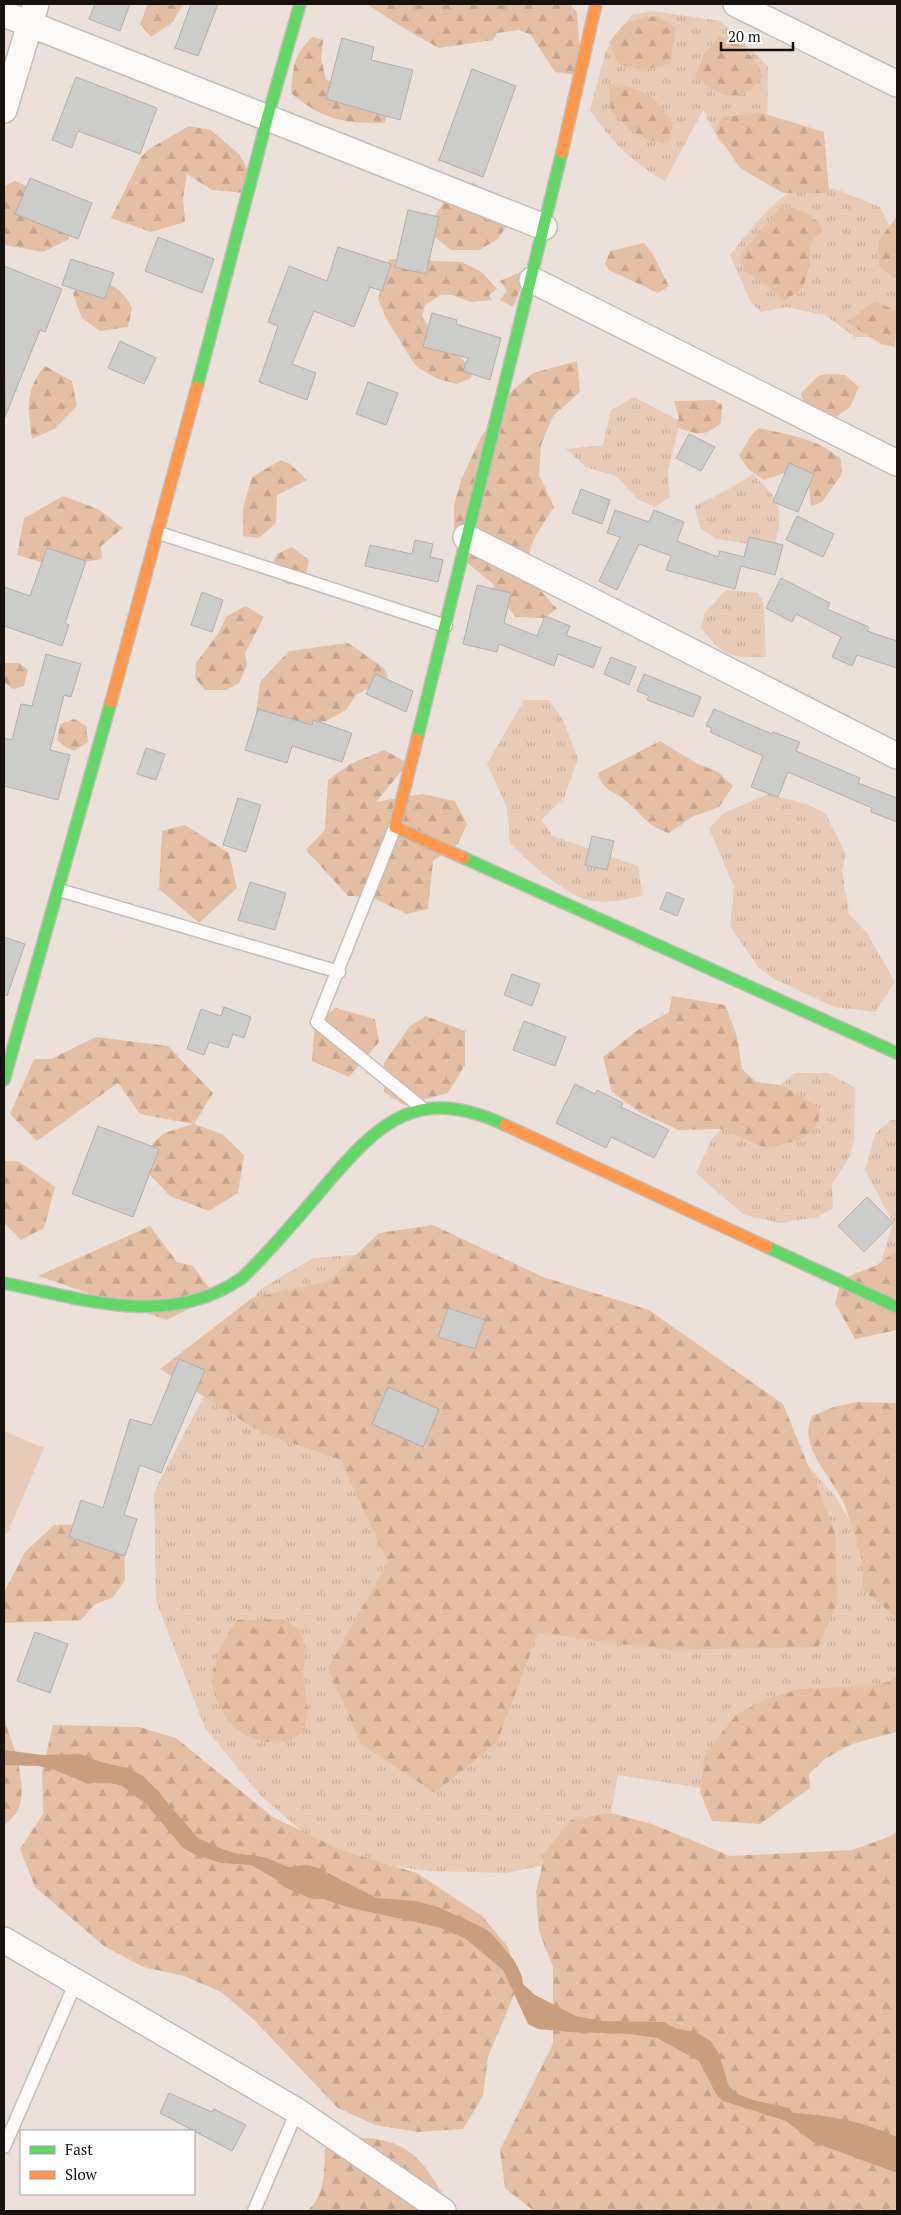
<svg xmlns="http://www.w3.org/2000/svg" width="901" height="2215" font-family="'PT Serif',serif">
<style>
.grass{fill:url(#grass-tufts)}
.forest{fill:url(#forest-firs)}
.pitch{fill:#e7cbb7}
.water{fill:#c99e7e}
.building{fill:#ccccca;stroke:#b0afad}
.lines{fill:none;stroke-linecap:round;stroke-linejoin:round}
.lane-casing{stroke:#c4bdb7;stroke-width:15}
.street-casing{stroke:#c4bdb7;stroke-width:28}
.fast-casing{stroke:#c4bdb7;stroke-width:14}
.slow-casing{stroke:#c4bdb7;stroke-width:14}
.lane{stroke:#fcfaf9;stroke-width:12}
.street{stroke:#fcfaf9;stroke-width:25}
.fast{stroke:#63d668;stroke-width:11}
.slow{stroke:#ff974d;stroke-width:11}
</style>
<defs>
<pattern id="grass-tufts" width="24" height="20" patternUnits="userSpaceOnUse" patternTransform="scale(1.25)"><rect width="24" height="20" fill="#e7cbb7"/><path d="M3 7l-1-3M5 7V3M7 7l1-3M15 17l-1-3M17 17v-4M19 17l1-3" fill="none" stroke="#c5ad9c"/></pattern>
<pattern id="forest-firs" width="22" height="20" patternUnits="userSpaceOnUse" patternTransform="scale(1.25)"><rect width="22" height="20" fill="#e5bfa4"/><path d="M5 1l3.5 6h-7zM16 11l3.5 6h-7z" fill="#c4a38c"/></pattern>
</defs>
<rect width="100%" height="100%" fill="#ebe1da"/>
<path class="grass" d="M652,11L720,21L768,66L767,138L731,151L719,141L703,110L665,181C629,160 614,144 590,110L606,50L632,15Z
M807,183L838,190L880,207L889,225L884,259L897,282V331L891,337H855L825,315L786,307L761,312L751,303L730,255C753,226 772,199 807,183Z
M634,397L680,421L668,471L670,497L655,507L637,499L616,476L586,467L566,449L603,445L611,410Z
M753,474C783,504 783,505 775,548L716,539L700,528L695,506L727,490Z
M726,590L758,593L764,605L766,657C729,657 725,658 701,628L704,614Z
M524,700H549L563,720L578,759L564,798L541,820L553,836L638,866L643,895C627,900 601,905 585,899C557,889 532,864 510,844L507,807L487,764Z
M768,794L806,804L825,813L846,854L842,870L849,914L867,933L895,982L875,1012L834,1007L774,979L758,967L730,926L734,887L709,828L724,813Z
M794,1073H829L855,1088L854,1140L850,1156L832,1184L833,1209L817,1217L780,1223L744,1215L696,1173L711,1140L737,1112L776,1090Z
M891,1120H897V1281L879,1268L893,1223L865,1170L875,1134Z
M379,1253L602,1295L735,1382L835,1496L897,1598V1728L727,1792L618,1775L604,1852L507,1873L429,1871L332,1857L261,1796L205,1728L156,1601L154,1492L259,1290L313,1258Z"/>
<path class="forest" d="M148,4H183L173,22L151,37L140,24Z
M367,4H570L577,12L581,66L576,75L555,72L530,34L518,30L497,33L493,40L439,48L405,29Z
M656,16L676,27L670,64L642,70L618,64L609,42L626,22Z
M720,36C739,43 757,57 763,77C740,105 721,98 695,77L703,56Z
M313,37L323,40L321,58L326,80L381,96L391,107L384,123C345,124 321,119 291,93C294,67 292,55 313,37Z
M609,84C641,87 655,95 673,123L668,144L648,140L630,129L611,110Z
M762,113L824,132L829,193H783L740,168L715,131L722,117Z
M189,126L211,130L240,155L251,177L245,193L212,190L187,174L183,198L185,222L151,232L111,218L142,156L149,149Z
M15,181L45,194L70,218L69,239L43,252L4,245V186Z
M457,181L475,184L506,202V227L498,239L479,250H451L431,234L435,216Z
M782,206C800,208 811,212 822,228L810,246V265L803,288L784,301L763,282L746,272L740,260L747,247Z
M897,216V278H893L879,266L878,242Z
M644,243L652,253L669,286L658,293L609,270L605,264L610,251Z
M389,259L462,262L483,273L497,289L489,295L492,300L471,302L452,295H441L425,305L422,316C437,343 454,349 473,370L471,378L457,384L438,379L420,369L413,362L386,318L378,299Z
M529,268L513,307L500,300L507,291L500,281Z
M83,277C108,283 120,284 132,308L128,327L100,331L82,318L73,294Z
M875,301L897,311L895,347L881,344L846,322Z
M577,361L580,392L553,416L541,445L539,475L554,507C541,528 520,552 532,578C537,589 549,599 557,609L544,618L516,617L495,593L493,584L465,561L454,527V505L461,480L481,437L513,390L533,373Z
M45,366L72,381L77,406L56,428L32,439C28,409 24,391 45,366Z
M827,374L845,375L859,387L850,407L829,422L806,412L801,393L818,376Z
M714,400L722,405L721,423C703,438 697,434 676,427L679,418L674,401Z
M759,428C789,435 817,438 841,459L842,474L822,502L811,506L808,475L788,472L764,480L748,469L739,455C747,445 748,436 759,428Z
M281,460L290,464L307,480L277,495L276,523L259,538L243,536V508L252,477Z
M63,496L98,509L123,528L101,546L102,559L70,564H47L17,555L24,518Z
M292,547L309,560L305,579L288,585L269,571L277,554Z
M245,606L264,617L245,653L247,665L239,683L226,690H205L195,678L196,663L218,634L227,616Z
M348,643L384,668L388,678L356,695L346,710L326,721L304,725L256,713L260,682L289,651Z
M5,663H19L28,670L24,686L13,689L4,682Z
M74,719L86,726L88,742L74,751L65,747L57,740L60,724Z
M660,741L696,763L718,772L733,786L719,807L692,817L669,833C644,825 644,815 625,800C612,789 604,793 598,773Z
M384,750L408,763L376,802L422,794L455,801L467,824L458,844L433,861L428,909L407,914L371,897L348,896L306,850L325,830L328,780L350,764Z
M185,825L229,853L237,888L199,923L159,889L162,831Z
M672,996L725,1005L737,1036L742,1069L756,1082L781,1085L820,1108L818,1123L803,1139L766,1148L721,1129L679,1130L641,1113L612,1092L603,1057L638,1030L669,1012Z
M336,1008L375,1019L379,1042L349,1077L312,1061L315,1022Z
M426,1016L465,1031V1065L448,1093L404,1105L384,1092V1063L410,1026Z
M96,1037L168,1046L213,1093L194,1124L222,1134L244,1155L238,1193L209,1211L170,1196L136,1160L164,1133L193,1124L140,1114L118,1083L37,1141L10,1114L34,1059H51Z
M4,1161H18L55,1187L44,1228L21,1240L4,1223Z
M433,1225L543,1277L649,1310L783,1404L835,1531L837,1604L818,1647L670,1650L538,1633L497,1742L435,1793L361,1744L328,1668L388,1562L340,1459L262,1433L160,1369L252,1298L329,1281L379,1233Z
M150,1226L177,1262L193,1266L215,1296L167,1320L38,1276Z
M897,1250V1330L855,1339L835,1303L842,1279L877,1265Z
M857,1402L897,1403V1618L863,1590C863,1578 863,1565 860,1552C857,1539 851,1526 847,1512C839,1481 796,1451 812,1416L834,1407Z
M113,1523L124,1540L125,1580L113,1597L94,1605L81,1620L4,1623V1592L25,1552L54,1525Z
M284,1619L301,1631L307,1650L303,1671L308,1710L305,1731C300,1734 294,1739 289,1741C285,1743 278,1742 274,1742C238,1743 209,1707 213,1672C216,1652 227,1636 237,1620Z
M897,1677V1732L851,1744L825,1759L809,1774L810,1788L760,1824L712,1821L700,1792L705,1754L737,1714L767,1699L800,1689L870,1686L889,1682Z
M4,1718C12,1745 28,1779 19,1808C17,1814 9,1821 4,1826Z
M53,1725L139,1727L176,1738L273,1817L343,1851L417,1873L482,1916L508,1947L518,1985L488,2057L483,2096L463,2129L418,2132L375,2125L338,2108L253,2019L221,1992L184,1976L143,1967L104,1946L35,1887L20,1849L43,1814L42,1773Z
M611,1813L652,1824L730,1856L852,1850L891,1836L897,1830V2211H534L505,2188L500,2150L553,2044V1967L539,1931L536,1892L545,1853L570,1820Z
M364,2138C418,2141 427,2170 453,2211H307C326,2196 324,2170 325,2148L343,2141Z"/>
<path class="pitch" d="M4,1431L44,1448L7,1534L4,1532Z"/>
<path class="water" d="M4,1750L42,1755L80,1754L101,1762L127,1768L143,1776L155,1788L198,1838L217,1847L234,1853L264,1857L288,1867L308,1865L318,1868L377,1898L416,1901L438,1907L484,1928L492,1934L514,1960L522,1976L523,1984L535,1995L576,2016L602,2021L664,2022L677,2029L696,2032L711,2041L719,2054L728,2084L735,2093L753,2100L789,2108L793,2113C829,2115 865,2122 897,2137V2173L813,2142L786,2121L723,2101L716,2094L699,2061L657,2038L629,2034L569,2032L538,2029L528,2024L503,1970L466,1939L438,1927L347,1907L324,1899H312L284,1887L274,1878L251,1865L221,1863L196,1855L183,1848L147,1805L122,1786L112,1783H86L52,1769L39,1766L4,1765Z"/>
<path class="building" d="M95,4H130L120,31L89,19Z
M191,4H218L198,56L175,48Z
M342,38L374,47L371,60L413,70L400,120L326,99Z
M472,69L516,86L483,177L439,160Z
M76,77L157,108L140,154L78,131L72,148L52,140Z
M30,178L92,203L78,239L15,214Z
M408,210L439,217L426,274L395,267Z
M158,237L214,259L202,293L145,271Z
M338,247L391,264L382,291L370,287L354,327L314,311L292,364L316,373L307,400L259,382L278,326L268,322L289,266L327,281Z
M71,259L114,273L105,299L62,285Z
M4,266L62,289L45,332L40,330L5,417Z
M432,313L457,320L456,324L501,338L490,380L463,371L468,358L423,347Z
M120,341L156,358L144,384L108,368Z
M368,382L398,393L386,425L356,414Z
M689,434L715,447L701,471L676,458Z
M789,463L814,474L798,512L773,502Z
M581,489L610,500L602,524L572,513Z
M615,510L649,522L654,510L684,522L677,541L718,557L720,551L744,557L749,537L783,545L775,575L741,566L735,589L666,570L671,556L639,544L617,590L599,581L620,537L607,533Z
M797,516L834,534L823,557L786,540Z
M415,540L433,544L430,557L443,560L438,582L365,566L370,545L412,554Z
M47,548L86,561L65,623L69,625L62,646L4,626V587L30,596Z
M781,578L830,603L827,609L869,627L867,631L897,641V668L857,655L852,666L832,657L841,637L796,614L792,622L766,608Z
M477,585L511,593L504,623L537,636L545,616L570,626L566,635L601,648L593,668L558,654L554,666L499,644L497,652L463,644Z
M202,592L223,600L212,632L191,625Z
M46,654L81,664L71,697L64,695L50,750L70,755L58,800L4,786V738L12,740L21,704L32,706Z
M611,657L636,667L629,685L604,674Z
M375,674L413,691L406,712L366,694Z
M644,674L701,697L693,717L647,700L649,696L637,691Z
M258,709L312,725L313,720L352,733L342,762L292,746L287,763L245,750Z
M714,709L772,734L773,732L800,742L796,751L860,778L858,783L897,798V822L871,812L872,808L788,772L778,797L751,787L763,756L710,732L712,728L706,726Z
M146,748L165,754L156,780L137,774Z
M238,798L261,805L246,852L223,845Z
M592,836L614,841L607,870L585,865Z
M250,882L286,893L275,930L238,920Z
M667,892L684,899L677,916L660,909Z
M4,937L25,944L7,996L4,995Z
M512,974L540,984L532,1006L504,995Z
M224,1007L251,1017L244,1038L233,1034L228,1048L209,1042L204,1055L187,1049L201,1009L221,1016Z
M524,1021L566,1037L555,1066L513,1050Z
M575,1084L595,1094L597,1090L623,1103L621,1107L669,1130L654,1158L611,1137L606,1148L556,1123Z
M98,1126L159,1149L133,1217L72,1194Z
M867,1197L893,1223L864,1252L838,1226Z
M448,1308L485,1320L475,1349L438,1337Z
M179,1359L205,1370L161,1473L140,1465L124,1515L137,1519L125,1556L69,1537L81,1500L103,1508L130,1419L152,1425Z
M388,1387L439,1409L423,1447L372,1424Z
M35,1632L68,1644L50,1693L17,1681Z
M169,2093L212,2112L214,2109L246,2125L232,2151L160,2113Z"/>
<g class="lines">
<defs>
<path id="lane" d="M159,533L446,626
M395,827L317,1022L422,1108
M59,890L339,972
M4,2147L76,1982
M254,2211L297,2111"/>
<path id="street" d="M736,4L897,84
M4,14L544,227
M4,110L36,4
M532,280L897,463
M466,537L897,756
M4,1940L297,2111L443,2211"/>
<path id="fast" d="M197,387L267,119L300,4
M417,739L562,152
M464,858L897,1053
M4,1080L111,702
M767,1247L897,1307
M4,1283C84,1299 169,1329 242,1278C271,1250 298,1218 324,1187C379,1122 417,1084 505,1125"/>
<path id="slow" d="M562,152L596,4
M111,702L197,387
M417,739L395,827L464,858
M505,1125L767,1247"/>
</defs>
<use href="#lane" class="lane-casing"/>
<use href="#street" class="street-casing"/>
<use href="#fast" class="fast-casing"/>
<use href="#slow" class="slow-casing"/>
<use href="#lane" class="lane"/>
<use href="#street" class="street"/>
<use href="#fast" class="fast"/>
<use href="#slow" class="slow"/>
</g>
<rect width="901" height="2215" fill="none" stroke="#18120e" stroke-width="10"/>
<rect x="20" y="2130" width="175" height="65" fill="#ffffff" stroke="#a3a09f"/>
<rect x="30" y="2146" width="25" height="8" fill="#63d668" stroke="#a3a09f"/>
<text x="65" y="2155" font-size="15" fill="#18120e">Fast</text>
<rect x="30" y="2171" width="25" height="8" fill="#ff974d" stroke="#a3a09f"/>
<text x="65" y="2180" font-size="15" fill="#18120e">Slow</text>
<path d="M721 42v8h72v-8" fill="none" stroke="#18120e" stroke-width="2.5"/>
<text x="728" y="42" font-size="15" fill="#18120e" stroke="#ffffff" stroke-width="4" paint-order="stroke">20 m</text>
</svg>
